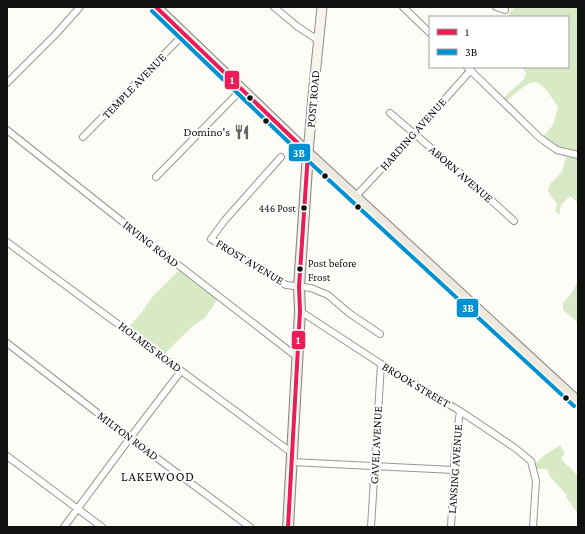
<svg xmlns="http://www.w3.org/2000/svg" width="585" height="534" font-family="'Crimson Pro',serif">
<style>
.forest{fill:#d8eac5}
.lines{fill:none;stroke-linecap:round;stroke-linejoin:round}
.minor-casing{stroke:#979795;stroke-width:8}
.secondary-casing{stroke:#8e8d8b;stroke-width:11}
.primary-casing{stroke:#858482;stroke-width:12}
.minor{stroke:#fffffe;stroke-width:6}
.secondary{stroke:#f6f4eb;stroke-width:9}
.primary{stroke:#ede9dc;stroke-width:10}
.bus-1-casing{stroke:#fff;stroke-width:7}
.bus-2-casing{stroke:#fff;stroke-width:7}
.bus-1{stroke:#ea1d57;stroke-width:4}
.bus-2{stroke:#0092d0;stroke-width:4}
.bus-dot{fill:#111;stroke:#fff;stroke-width:1.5}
.labels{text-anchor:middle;stroke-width:4;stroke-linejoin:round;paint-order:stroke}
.bus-label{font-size:11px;fill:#111;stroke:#fff;text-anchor:end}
.street-label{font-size:12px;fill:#111;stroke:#fff}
.poi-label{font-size:12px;fill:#111;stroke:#fff;text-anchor:end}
.neighbourhood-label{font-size:13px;letter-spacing:1px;fill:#111;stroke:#fff}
.line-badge{stroke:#fff;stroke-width:1.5}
.badge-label{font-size:11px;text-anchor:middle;font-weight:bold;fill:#fff}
</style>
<rect width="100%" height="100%" fill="#fdfcf7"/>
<path class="forest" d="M515,7H578V203L570,196L561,205L559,215L555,211L557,205L548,191L550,184L562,172L567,152L556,149L542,138L553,125L558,107C536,73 534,77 506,102L502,99L524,79L526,74L523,67H568V17H510L509,13Z
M182,267L219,297L205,318L194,325L163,355L127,329L142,312L153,296Z
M578,279V323L563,310V303L574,290Z
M561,445L562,449L565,453L561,459L578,476V514L566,497L567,495L550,477L547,469H534C535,459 553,450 561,445Z"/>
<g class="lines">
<defs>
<path id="minor" d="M274,7L298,27L318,40
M403,7L430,33
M496,7L505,10
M467,67L540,138L557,150L578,155
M7,83L55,35L80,7
M390,113L478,188L514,221
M7,130L119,219L297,357
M83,137L184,34
M281,157L225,220L211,239L286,285L311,288L328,295L349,313L380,334
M156,177L242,89
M356,196L414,134L470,71
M7,242L292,453
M300,311L381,364L460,411L515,448L531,461L536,481L533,527
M7,343L130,438L250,527
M7,456L102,527
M291,462L454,470
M64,527L130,438L181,371
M371,527L381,364
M451,527L455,449L460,411"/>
<path id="secondary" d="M308,153L313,96L322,7"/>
<path id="primary" d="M156,7L308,153L578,402
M288,527L300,311L299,287L308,153"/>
</defs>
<use href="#minor" class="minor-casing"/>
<use href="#secondary" class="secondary-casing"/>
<use href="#primary" class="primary-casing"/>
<use href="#minor" class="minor"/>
<use href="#secondary" class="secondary"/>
<use href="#primary" class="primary"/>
<defs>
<path id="bus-1" d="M156,7L308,153
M288,527L300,311L299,287L308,153"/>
<path id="bus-2" d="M152,11L304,157L574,406"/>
</defs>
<use href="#bus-1" class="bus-1-casing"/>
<use href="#bus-2" class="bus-2-casing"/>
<use href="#bus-1" class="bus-1"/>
<use href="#bus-2" class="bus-2"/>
</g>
<defs>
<symbol id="restaurant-bare" viewBox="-9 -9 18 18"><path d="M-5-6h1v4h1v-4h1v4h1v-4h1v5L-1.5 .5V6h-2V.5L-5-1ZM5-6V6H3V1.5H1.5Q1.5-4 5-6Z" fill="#646362" stroke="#fff" stroke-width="2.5" paint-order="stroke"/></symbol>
</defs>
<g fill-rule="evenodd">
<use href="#restaurant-bare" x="231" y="121" width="22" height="22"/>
</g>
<g class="bus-dot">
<circle cx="250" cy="98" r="3.5"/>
<circle cx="266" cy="121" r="3.5"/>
<circle cx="325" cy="176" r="3.5"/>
<circle cx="358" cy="207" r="3.5"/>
<circle cx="304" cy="208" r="3.5"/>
<circle cx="300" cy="269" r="3.5"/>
<circle cx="566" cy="398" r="3.5"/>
</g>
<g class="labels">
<g class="bus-label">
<text x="296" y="212">446 Post</text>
<text x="308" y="267" text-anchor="start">Post before<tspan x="308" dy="14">Frost</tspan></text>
</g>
<g class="street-label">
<text transform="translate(134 86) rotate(-46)" y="4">TEMPLE AVENUE</text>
<text transform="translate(313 99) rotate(-85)" y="4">POST ROAD</text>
<text transform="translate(413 134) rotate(-48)" y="4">HARDING AVENUE</text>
<text transform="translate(461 174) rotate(41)" y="4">ABORN AVENUE</text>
<text transform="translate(151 244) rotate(38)" y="4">IRVING ROAD</text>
<text transform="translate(250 262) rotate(31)" y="4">FROST AVENUE</text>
<text transform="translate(150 347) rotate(37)" y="4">HOLMES ROAD</text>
<text transform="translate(416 385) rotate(31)" y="4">BROOK STREET</text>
<text transform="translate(128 436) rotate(37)" y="4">MILTON ROAD</text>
<text transform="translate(376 445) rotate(-87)" y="4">GAVEL AVENUE</text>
<text transform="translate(455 469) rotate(-86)" y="4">LANSING AVENUE</text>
</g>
<g class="poi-label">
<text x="230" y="136">Domino's</text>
</g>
<g class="neighbourhood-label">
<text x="158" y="481">LAKEWOOD</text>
</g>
</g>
<g class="line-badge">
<rect x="224" y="70" width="16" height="20" rx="4" fill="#ea1d57"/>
<rect x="288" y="143" width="23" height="19" rx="4" fill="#0092d0"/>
<rect x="456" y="298" width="23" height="20" rx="4" fill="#0092d0"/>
<rect x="291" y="330" width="15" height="20" rx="4" fill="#ea1d57"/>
</g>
<g class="badge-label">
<text x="232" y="84">1</text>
<text x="299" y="157">3B</text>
<text x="468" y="312">3B</text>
<text x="298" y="344">1</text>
</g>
<rect width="585" height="534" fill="none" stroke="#111111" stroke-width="16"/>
<rect x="429" y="16" width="140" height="52" fill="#ffffff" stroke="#a0a0a0"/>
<rect x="437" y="29" width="20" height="6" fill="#ea1d57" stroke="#a0a0a0"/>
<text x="465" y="36" font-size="12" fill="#111111">1</text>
<rect x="437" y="49" width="20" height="6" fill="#0092d0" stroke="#a0a0a0"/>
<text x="465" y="56" font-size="12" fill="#111111">3B</text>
</svg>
